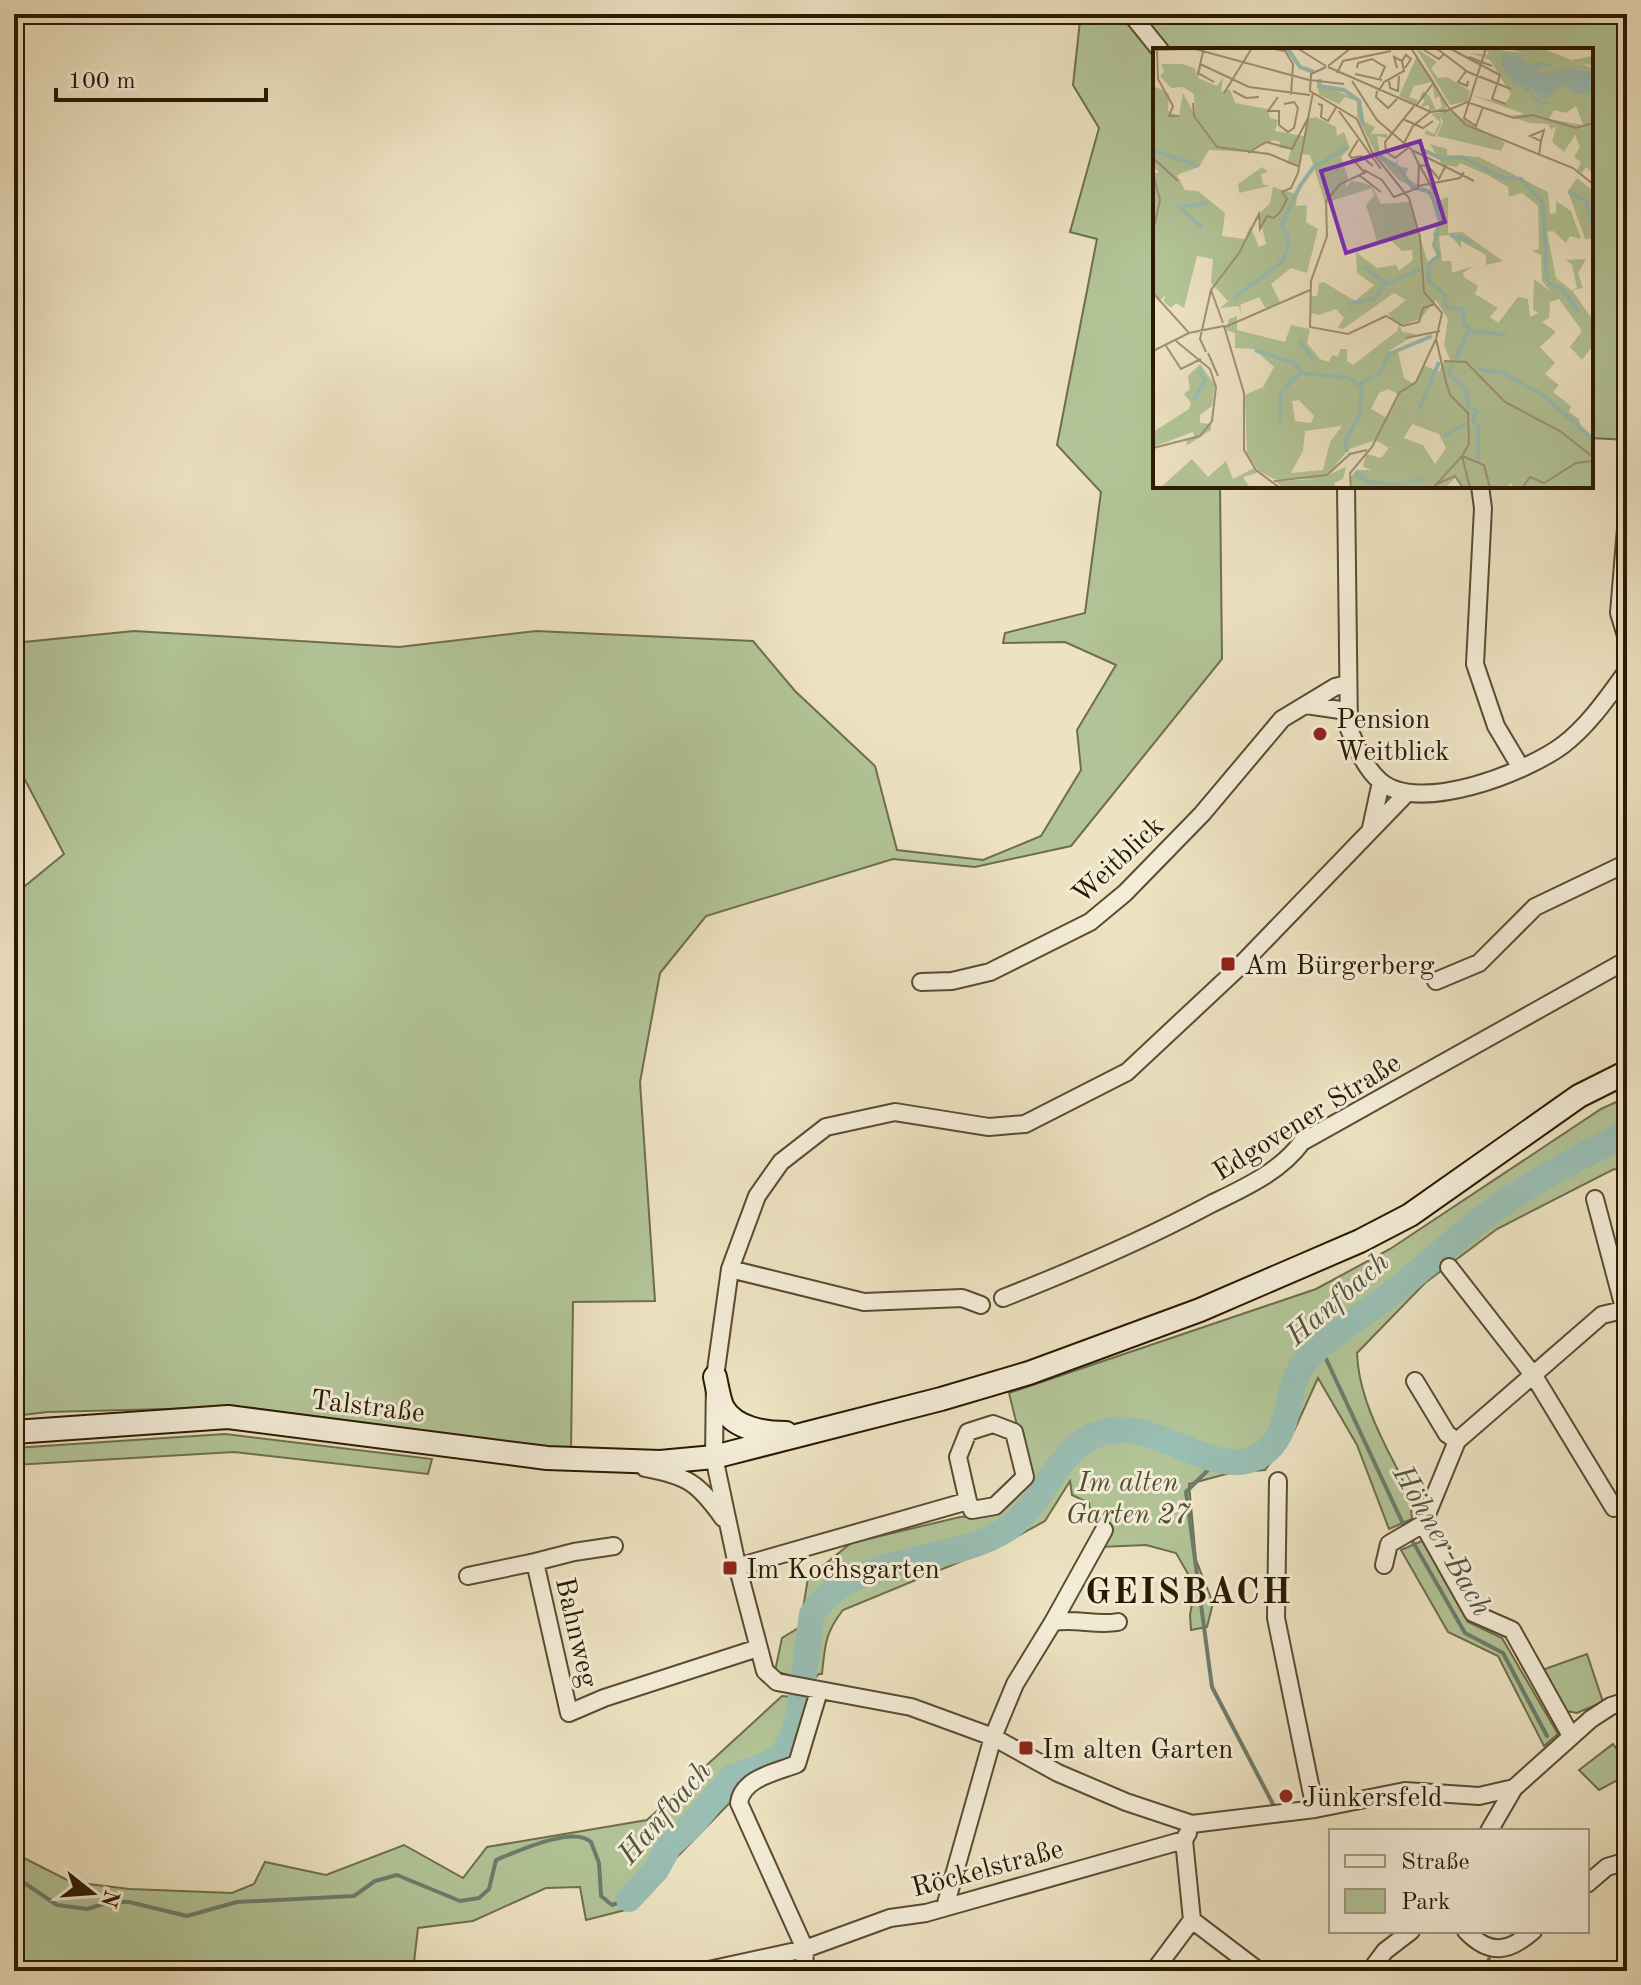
<svg xmlns="http://www.w3.org/2000/svg" width="1641" height="1985" font-family="'Old Standard TT',serif">
<style>
.green{fill:#b2c497;stroke:#6e6e4c;stroke-width:2}
.lines{fill:none;stroke-linecap:round;stroke-linejoin:round}
.stream{stroke:#6d7c6c;stroke-width:4}
.river{stroke:#99beb3;stroke-width:26}
.street-casing{stroke:#5b4b32;stroke-width:20}
.secondary-casing{stroke:#2a1902;stroke-width:26}
.street{stroke:#f3ecd7;stroke-width:16}
.secondary{stroke:#f3ecd7;stroke-width:22}
.poi-dot{fill:#8f2418;stroke:#f3ecd7;stroke-width:3}
.labels{text-anchor:middle;stroke-width:6;stroke-linejoin:round;paint-order:stroke}
.poi-label{font-size:28px;fill:#2a1902;stroke:#f3ecd7;text-anchor:start}
.street-label{font-size:28px;fill:#2a1902;stroke:#f3ecd7}
.park-label{font-size:28px;font-style:italic;fill:#534c2f;stroke:#f3ecd7}
.water-label{font-size:30px;font-style:italic;fill:#515340;stroke:#f3ecd7}
.district-label{font-size:36px;font-weight:bold;letter-spacing:2px;fill:#2a1902;stroke:#f3ecd7}
.inset-river{fill:none;stroke:#99beb3;stroke-width:4}
.inset-road{fill:none;stroke:#9f9275;stroke-width:2}
.view{fill:#7b2cbf;fill-opacity:0.15;stroke:#7b2cbf;stroke-width:4}
.inset-edge{fill:none;stroke:#2a1902;stroke-width:4}
</style>
<rect width="100%" height="100%" fill="#ede2c1"/>
<filter id="stains"><feTurbulence type="fractalNoise" baseFrequency=".0025" numOctaves="4"/><feColorMatrix values="0 0 0 0 .2 0 0 0 0 .09 0 0 0 0 .02 0 0 0 .5 -.17"/></filter>
<radialGradient id="worn" r=".72"><stop offset=".6" stop-color="#630" stop-opacity="0"/><stop offset="1" stop-color="#630" stop-opacity=".3"/></radialGradient>
<path class="green" d="M1077,14H1627V440L1591,438V50H1155V486H1220L1222,659L1071,846L975,867L893,859L706,916L660,973L640,1082L655,1301L573,1302L571,1450L244,1407L47,1412L14,1416V895L64,854L14,759V643L134,631L399,647L536,631L753,641L795,691L875,766L897,850L983,860L1041,836L1081,770L1077,730L1116,665L1065,642L1003,643L1005,633L1085,613L1101,492L1057,445L1097,239L1070,232L1099,128L1073,85L1080,21Z
M1627,1097V1173L1614,1169L1497,1229L1425,1283L1357,1353C1358,1386 1372,1419 1387,1449C1399,1473 1411,1491 1412,1519L1389,1529L1357,1445L1318,1378L1294,1431L1265,1470L1230,1473L1189,1484L1196,1560L1213,1603L1207,1627L1191,1630L1190,1615L1195,1586L1176,1553L1146,1545L1100,1547L1104,1530L1092,1519L1089,1503L1072,1495L1070,1481L1045,1521L1003,1544L843,1610C825,1633 825,1645 822,1674H819L811,1682L775,1671L782,1638L800,1627L808,1578L851,1543L960,1517L994,1514L1031,1482L1009,1393L1316,1289L1390,1249L1601,1109Z
M225,1434L432,1459L428,1474L234,1452L14,1465V1448Z
M1424,1540L1468,1622L1502,1638L1558,1734L1544,1746L1498,1656L1448,1632L1401,1550Z
M1587,1654L1603,1702L1577,1713L1566,1711L1542,1670Z
M782,1696L805,1698L795,1748L753,1779L675,1859L637,1907L586,1920L580,1887L546,1888L473,1921L418,1928L413,1971H14V1847L18,1855L71,1882L130,1889L232,1893L254,1884L265,1862L326,1875L404,1845L463,1878L487,1847L647,1820Z
M1613,1744L1625,1760L1627,1753V1775L1599,1790L1579,1770Z"/>
<g class="lines">
<path class="stream" d="M1321,1348L1405,1528
M1219,1459L1186,1492L1212,1687L1274,1806
M1409,1535L1465,1633L1503,1653L1547,1736
M14,1876L57,1905L87,1909L110,1902H129L187,1916L237,1902L354,1896L375,1881L397,1875L460,1901L479,1898L489,1889L496,1860C516,1852 573,1825 591,1842L599,1863L601,1896L612,1905L629,1899
M1484,1971L1489,1959"/>
<path class="river" d="M629,1899L656,1870L669,1846L691,1826L732,1777L766,1765L783,1755L792,1737L798,1717L812,1614C850,1553 952,1566 1007,1529C1049,1501 1057,1437 1115,1430C1159,1425 1215,1477 1255,1458C1294,1440 1283,1394 1303,1364C1319,1342 1365,1314 1388,1296C1425,1268 1458,1235 1496,1208C1535,1180 1584,1155 1627,1133"/>
<defs>
<path id="street" d="M1131,14L1160,50
M1346,486L1349,729C1357,747 1364,767 1380,781C1419,815 1527,772 1563,745C1589,725 1608,697 1627,671
M1480,486L1483,508L1475,664L1496,726L1521,768
M1627,516L1619,613L1627,639
M1306,705L1347,711
M1407,793L1235,971L1127,1072L1025,1124L989,1127L895,1112L826,1127L781,1162L757,1196L730,1269L715,1377L714,1457L737,1565L765,1671L777,1682L911,1707L993,1737L1058,1773L1126,1802L1192,1824L1315,1809L1405,1791L1479,1796L1514,1788L1591,1719L1611,1706L1627,1701
M1371,828L1381,782
M1436,981L1479,963L1535,907L1627,863
M921,982L952,981L990,972L1090,922L1125,893L1202,814L1282,719L1335,687L1347,684
M1595,1199L1624,1308
M1449,1267L1534,1376L1614,1508
M730,1269L864,1302L962,1298L981,1305
M1003,1298C1074,1270 1144,1240 1211,1204C1244,1188 1280,1172 1302,1142L1627,960
M1415,1381L1447,1434L1457,1441
M645,1468C688,1476 698,1483 723,1518
M1278,1481L1276,1618L1315,1809
M535,1562L574,1552L614,1546
M1384,1565L1389,1544L1423,1524
M737,1567L968,1501L958,1457L968,1432L993,1424L1014,1432L1025,1477L995,1506L972,1510L968,1501
M468,1576L535,1562L569,1713L604,1698L758,1648
M1053,1622L1104,1530
M1570,1734L1512,1630L1473,1613L1423,1524L1457,1441L1602,1315L1627,1309
M1489,1831L1514,1788
M1587,1884L1607,1867L1627,1861
M945,1907L993,1737L1015,1684L1053,1622C1076,1618 1096,1626 1118,1622
M1192,1920L1259,1971
M1466,1931C1490,1956 1509,1952 1533,1931
M704,1971L805,1949L890,1918L926,1913L1184,1840
M804,1971L805,1949L739,1803C742,1778 777,1772 797,1764L819,1691
M1154,1971L1192,1920L1184,1840L1188,1833
M1370,1971L1385,1951L1411,1931"/>
<path id="secondary" d="M715,1377C717,1386 719,1400 723,1408C735,1429 765,1433 786,1433
M14,1432L228,1417L547,1458L660,1462L714,1457L941,1399L1029,1373L1200,1310L1360,1241L1410,1215L1579,1096L1627,1072"/>
</defs>
<use href="#street" class="street-casing"/>
<use href="#secondary" class="secondary-casing"/>
<use href="#street" class="street"/>
<use href="#secondary" class="secondary"/>
</g>
<g class="poi-dot">
<circle cx="1320" cy="734" r="8"/>
<rect x="1220" y="956" width="16" height="16" rx="4"/>
<rect x="722" y="1560" width="16" height="16" rx="4"/>
<rect x="1018" y="1740" width="16" height="16" rx="4"/>
<circle cx="1286" cy="1796" r="8"/>
</g>
<g class="labels">
<g class="poi-label">
<text x="1336" y="728">Pension<tspan x="1336" dy="32">Weitblick</tspan></text>
<text x="1244" y="974">Am Bürgerberg</text>
<text x="746" y="1578">Im Kochsgarten</text>
<text x="1042" y="1758">Im alten Garten</text>
<text x="1302" y="1806">Jünkersfeld</text>
</g>
<g class="street-label">
<text transform="translate(1117 859) rotate(-43)" y="10">Weitblick</text>
<text transform="translate(1306 1116) rotate(-32)" y="10">Edgovener Straße</text>
<text transform="translate(368 1405) rotate(7)" y="10">Talstraße</text>
<text transform="translate(578 1632) rotate(77)" y="10">Bahnweg</text>
<text transform="translate(987 1867) rotate(-15)" y="10">Röckelstraße</text>
</g>
<g class="park-label">
<text x="1128" y="1491">Im alten<tspan x="1128" dy="32">Garten 27</tspan></text>
</g>
<g class="water-label">
<text transform="translate(1337 1298) rotate(-41)" y="10">Hanfbach</text>
<text transform="translate(1443 1540) rotate(60)" y="10">Höhner Bach</text>
<text transform="translate(664 1812) rotate(-49)" y="10">Hanfbach</text>
</g>
<g class="district-label">
<text x="1189" y="1603">GEISBACH</text>
</g>
</g>
<g transform="translate(1153 48)">
<rect width="440" height="440" fill="#ede2c1"/>
<path d="M263,0L284,14L278,20L285,30L294,29L317,43L315,53L297,57ZM333,0L369,5L354,0H388L419,12L440,8V17L428,16L440,20V126L433,119L429,125L424,122L428,114L421,109L427,99L422,87L411,104L399,94L403,78L398,82L395,76L377,75L356,68L372,66L318,47L352,56L358,46L337,12L318,5L336,7ZM423,58L430,77L396,71L401,62L413,65ZM264,8L281,33L294,58L290,64L276,62V57L268,59L272,52L267,50L270,43L275,47L268,49L276,47L283,62L289,59L286,48L282,51L279,34L261,38L256,49L265,52L263,57L246,48ZM8,16H29L42,20L43,26L49,17L45,30L64,38L70,30L68,44L77,41L82,55L115,61L117,70L125,72L122,83L151,88L154,71L163,69L183,79L184,88L191,84L197,100L188,109L195,129L192,140L198,133L207,134L219,138L228,156L256,154L276,218L285,208L280,186L286,172L279,153L274,145L247,133L224,108L204,68V53L192,49L186,56L166,47L164,35L206,52L210,73L222,79L218,86H234V90L224,88L227,106L240,116L247,111L242,118L256,120L251,129L278,144L283,154L295,149V185L309,184L350,213L333,217V207L308,193V200L297,187L286,188L289,213H298L299,225L320,218L310,225L311,229L325,238L322,246L345,260L337,269L345,275L365,249L375,251L377,269L385,265L380,261L381,231L397,243L389,233L388,207L379,203L386,201L385,158L369,145L356,149L355,139L335,127L307,115L304,119L289,116L277,96L294,101V107L326,109L395,144L397,166L403,165V153L418,163L428,191L417,188L413,195L400,183L394,184L403,230L418,242L424,240L419,217L413,212L433,211L425,225L430,240L419,242L440,272V297L429,312L417,299L429,283L406,251L397,254L396,270L389,274L403,284L387,299L402,315L392,326L406,337L400,344L418,358L416,364L426,371L429,384L440,388V440H362L357,435L355,440H310L302,430L292,440H200L196,431L203,422H219L210,419L213,406L228,410L236,400L222,392L196,401L173,428L193,419L190,431L181,435L183,440H129L123,433L165,431H121L106,423L94,406L92,347L110,339L121,319L101,301L82,300V285L73,282L76,271L84,268V282L132,294L138,277L157,281L154,295L167,311L176,314L179,307L185,309L187,301H194V313L200,317L244,283L246,277L235,266L253,252L241,245L190,281L185,279L191,270L183,261L166,267L157,265V248H164L166,235L171,234L202,253L221,237L204,225L203,204L224,220L243,217L246,223L260,212L259,202L249,203L235,189L225,196L213,157L221,147L219,140L172,155L157,107L149,106L146,118L134,116L138,101L126,100L127,94L121,92L94,104L56,102L46,119L24,127L32,142L45,143L72,165L69,188L92,191L97,178L106,199L113,196L106,166L117,155L120,139L143,146L145,137L143,158L154,157L153,174L165,181L154,225L138,220L118,236L127,254L113,261L106,249L87,257L89,271L86,258L67,260L75,253L58,235L60,211L44,208L31,260L23,255L18,260L10,253L13,246L6,254L0,243V125H6L0,118L1,38L16,46L15,63L26,68L30,45L42,67L41,46L30,39L18,40L7,28L11,24ZM283,252L295,271L291,297L298,314L291,313L286,324L271,317L261,336L251,330L245,304L236,303L263,286L249,284L247,278L267,271ZM235,341L245,346L234,370L218,361L226,345ZM146,352L161,368L158,375L142,373L139,353ZM259,376L286,386L293,400L282,416L270,397L251,390ZM189,378L177,394L170,422L138,425L150,403L152,383ZM296,63L352,95L348,103L284,88L290,74L287,68L288,76L282,89L272,86L273,82L281,86L287,74L278,66ZM109,119L115,124L108,126L110,136L117,138L86,145L85,136ZM424,130L440,143V190L432,191L415,143ZM47,316L62,337L59,358L47,367V375L58,376V382L33,398L34,392L42,390L40,384L0,399V384L36,361L38,355L31,346L37,341L35,328ZM39,411L55,429L73,413L80,431L101,420L104,425L90,429L97,440H7Z" fill="#b2c497" fill-rule="evenodd"/>
<path d="M349,5L370,11L374,18L385,13L400,17L384,21L388,26L414,20L440,25V43L425,46L410,38L390,51L375,37L380,48L395,55H403L386,57L369,38L361,37L349,17Z" fill="#99beb3"/>
<path class="inset-river" d="M134,0L147,19L161,24M167,31L166,38L191,42L206,53L210,77M268,101L289,111L309,109L350,130L368,131L390,155L394,234M0,102L45,118M225,107L246,120L259,139L278,144M415,143L433,153L440,176M278,144L287,173L281,197L286,207L277,215L275,232L293,248L291,258L310,262L311,276L316,279L303,311M49,180L27,159L55,155M297,187L320,194M211,219L234,236M395,235L409,241L426,264M81,250L130,213L136,194L129,176L147,138L160,120L194,99M195,256L222,250L231,237L268,221M317,283L353,287M146,292L161,312M102,302L141,315L149,324M299,317L296,326L313,341L315,359L324,363L320,372L325,379V412M324,321L350,325L390,347L440,391M221,328L227,326L236,306L279,288M41,351L52,332L46,321M266,362L286,314M127,375L128,344L147,325L196,330L205,337L219,329M291,388L314,375M194,404L192,394L207,366L209,337M202,426L216,434L246,437L272,430"/>
<path class="inset-road" d="M51,0L45,25L61,34M116,0L132,3L140,16L138,47M144,0L173,18M258,0L296,60M283,0L315,24L358,41M296,0L347,27L339,51L353,56M0,2L42,1L156,32M4,2L5,31L20,58L16,68H26M271,2L286,11L291,6M316,9L339,18M249,13L253,7L258,11L252,20M47,16L96,39L157,47M175,18L198,0M173,19L158,26L157,43L204,71L219,104L256,150L267,189L271,244L289,265L283,291L293,334L297,347L315,365L316,396L309,408L317,440M175,19L278,64L295,62M204,20L205,15L219,11L232,19L227,30M313,23L305,34L314,38L315,33M184,25L190,13L238,3M202,26L229,32M156,32L191,36M199,33L224,72L259,102L266,117L265,140L241,149L229,132L211,122M236,33L237,40L245,43L246,28M80,43L93,50L106,49M224,43L223,49L235,60L244,51M226,43L231,34L251,23L249,13L241,9L244,20M71,45L99,0M125,49L115,63H126V77L135,84L141,80L145,60L141,54L131,56M40,55L41,68L64,99L116,106L147,119M165,56L169,57L168,69L175,73L184,58M263,58L281,34M330,59L323,78L311,70L333,0M296,60L313,77L420,120L440,136M186,63L228,121M291,64L314,54L361,70L380,67L423,80L440,75M250,71L270,80L280,73M205,92L196,107L211,124M251,95L260,78L277,64M255,100L242,110L233,104L232,94L261,58M259,102L321,133M95,105L113,94L139,101L155,70M386,107L388,93L377,88L391,82L388,93M0,110L25,133M198,110L208,108L220,118M266,117L275,118L286,131L293,117M267,118L286,153M213,124L187,136L173,153L174,188L158,233L157,279L195,286L233,268L250,278L266,274L270,260L282,256M0,126L7,152L0,183M206,127L228,144M265,138L307,130L311,124M58,242L70,275M0,245L36,285L71,278L91,345V402L103,422L127,440M72,279L157,242M253,290L287,283M13,298L28,321L48,311M0,303L36,285M53,304L47,291L58,242L86,205L106,166L107,181L114,168L121,170L128,163L134,151L129,144L138,140L145,125L160,44M55,305L65,328M291,313L313,314L352,354L407,383L440,409M0,400L47,388L59,373L63,339L57,321L23,293M121,433L174,427L197,406L214,402M284,436L302,428L310,440M198,440L197,425L219,399L246,345L263,334L283,291M280,440L309,408L331,417L337,440M369,440L377,429L391,435L423,415L440,413"/>
<path class="view" d="M267,93L292,174L193,205L168,123Z"/>
<rect width="440" height="440" class="inset-edge"/>
</g>
<rect width="1641" height="1985" fill="none" stroke="#ede2c1" stroke-width="48"/>
<rect x="16" y="16" width="1609" height="1953" fill="none" stroke="#2a1902" stroke-width="4"/>
<rect x="24" y="24" width="1593" height="1937" fill="none" stroke="#2a1902" stroke-width="2"/>
<rect x="1329" y="1829" width="260" height="104" fill="#f3ecd7" stroke="#a39882" stroke-width="2"/>
<rect x="1345" y="1855" width="40" height="12" fill="#f3ecd7" stroke="#a39882" stroke-width="2"/>
<text x="1401" y="1869" font-size="24" fill="#2a1902">Straße</text>
<rect x="1345" y="1889" width="40" height="24" fill="#b2c497" stroke="#a39882" stroke-width="2"/>
<text x="1401" y="1909" font-size="24" fill="#2a1902">Park</text>
<g transform="translate(92 1893) rotate(107)" stroke="#f3ecd7" stroke-width="6" paint-order="stroke">
<path d="M0-6L14 30L0 20L-14 30Z" fill="#2a1902"/>
<text y="-12" font-size="22" font-weight="bold" text-anchor="middle" fill="#2a1902">N</text>
</g>
<path d="M56 88v12h210v-12" fill="none" stroke="#2a1902" stroke-width="4"/>
<text x="68" y="88" font-size="24" fill="#2a1902" stroke="#f3ecd7" stroke-width="6" paint-order="stroke">100 m</text>
<rect width="100%" height="100%" filter="url(#stains)"/>
<rect width="100%" height="100%" fill="url(#worn)"/>
</svg>
